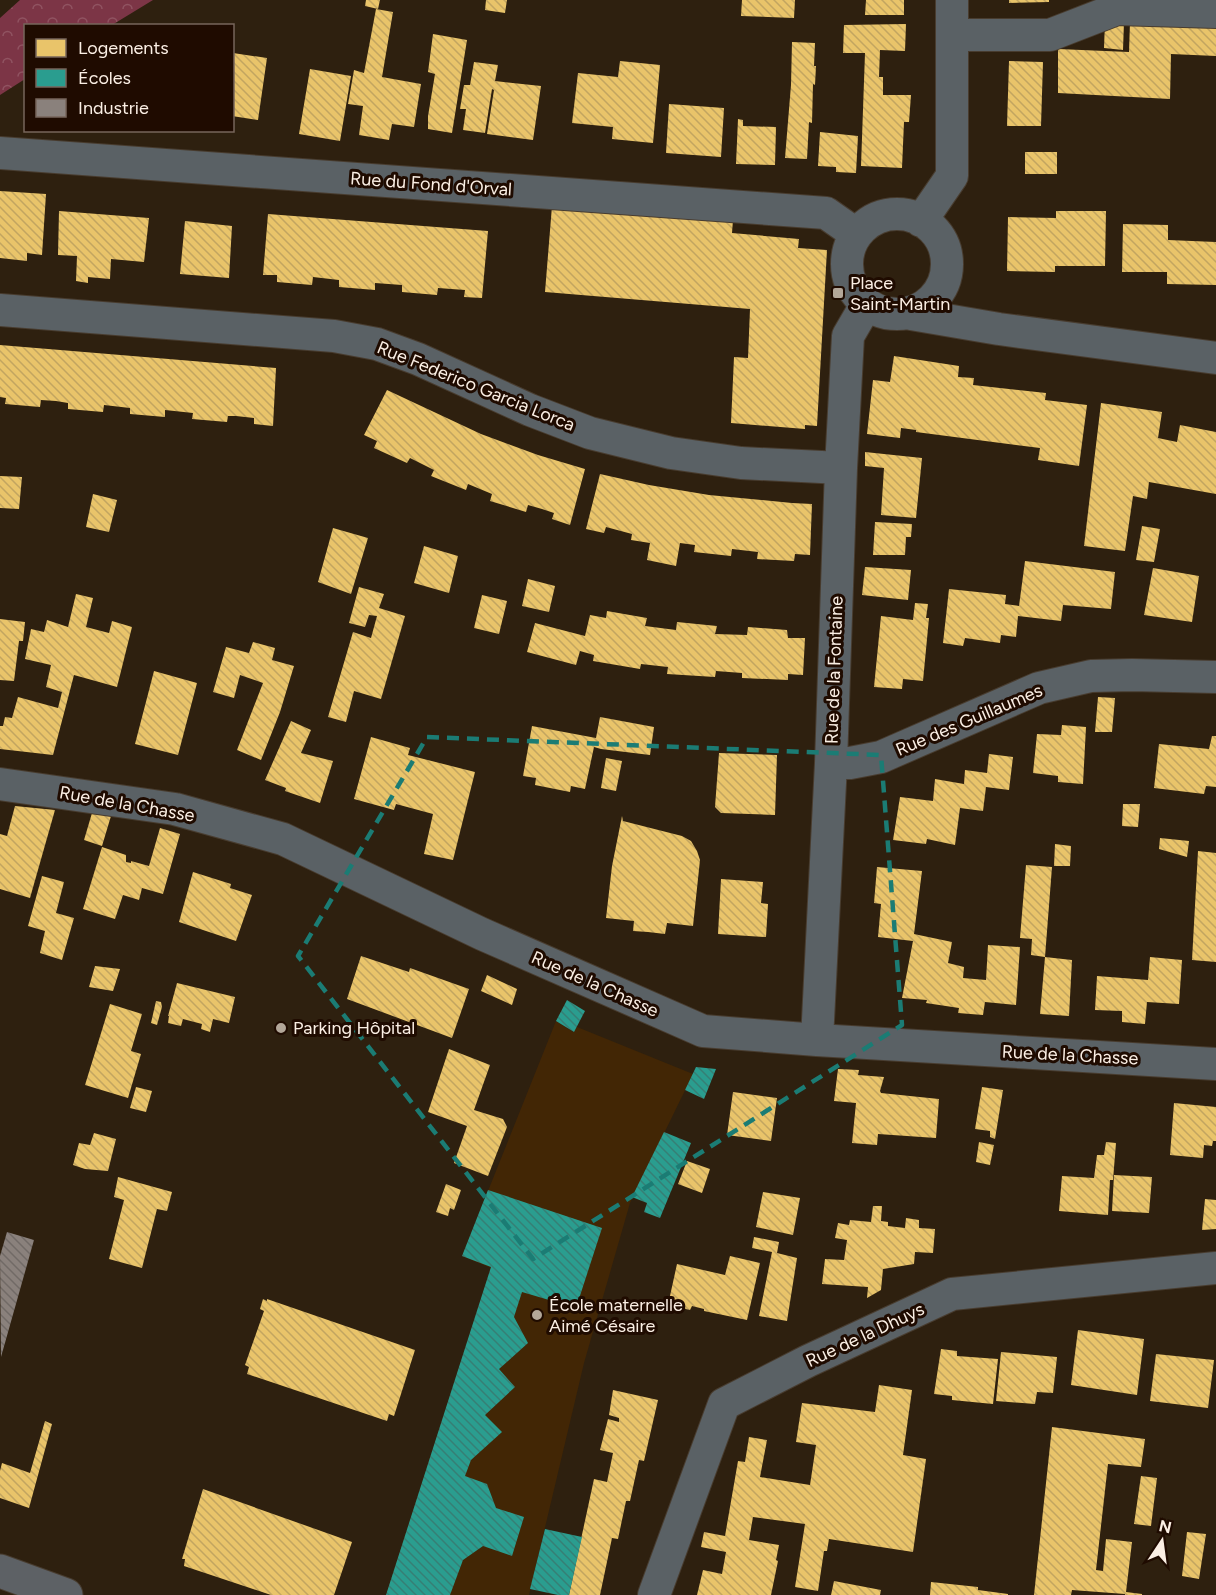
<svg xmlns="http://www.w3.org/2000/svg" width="1216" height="1595" font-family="Figtree,sans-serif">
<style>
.built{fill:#422605}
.forest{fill:url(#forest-crowns)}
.homes{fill:url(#homes-back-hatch)}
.schools{fill:url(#schools-back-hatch)}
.industry{fill:url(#industry-back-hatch)}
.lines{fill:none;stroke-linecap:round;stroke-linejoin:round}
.street-casing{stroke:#483c2f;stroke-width:34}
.secondary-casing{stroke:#483c2f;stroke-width:35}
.street{stroke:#5a6165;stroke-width:32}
.secondary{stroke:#5d6165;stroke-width:33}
.marked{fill:none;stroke:#1b7c74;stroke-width:4.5;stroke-dasharray:12 8;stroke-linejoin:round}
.poi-dot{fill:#b3a799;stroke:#1f0b00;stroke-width:2}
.labels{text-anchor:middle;stroke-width:6;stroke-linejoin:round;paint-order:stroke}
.street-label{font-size:18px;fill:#fbefe4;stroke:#1f0b00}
.poi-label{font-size:18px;fill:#fbefe4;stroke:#1f0b00;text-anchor:start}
</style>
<defs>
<pattern id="forest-crowns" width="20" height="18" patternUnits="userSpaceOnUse" patternTransform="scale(1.5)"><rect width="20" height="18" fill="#7c3546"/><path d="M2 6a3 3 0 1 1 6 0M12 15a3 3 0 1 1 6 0" fill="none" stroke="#905361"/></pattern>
<pattern id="homes-back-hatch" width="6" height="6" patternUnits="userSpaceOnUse" patternTransform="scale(1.5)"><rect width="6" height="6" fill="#e9c46a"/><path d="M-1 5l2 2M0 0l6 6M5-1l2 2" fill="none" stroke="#c2a560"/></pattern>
<pattern id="schools-back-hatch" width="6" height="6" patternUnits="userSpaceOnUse" patternTransform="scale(1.5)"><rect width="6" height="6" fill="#2a9d8f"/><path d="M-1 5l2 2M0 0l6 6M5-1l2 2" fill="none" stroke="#367f75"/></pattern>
<pattern id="industry-back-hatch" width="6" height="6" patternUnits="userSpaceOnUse" patternTransform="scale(1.5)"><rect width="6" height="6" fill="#8a817c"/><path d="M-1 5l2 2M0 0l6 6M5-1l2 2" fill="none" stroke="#716a66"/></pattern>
</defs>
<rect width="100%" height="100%" fill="#2e200f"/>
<path class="built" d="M556,1021L573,1032L577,1027L693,1074L630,1203L584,1363L529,1595H386L491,1268L462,1256Z"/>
<path class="forest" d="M20,0H153L112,25L26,26L25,79L0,95V18Z"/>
<path class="homes" d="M366,0H380L378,9L365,6Z
M486,0H507L505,13L485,10Z
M742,0H795L794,18L741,16Z
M866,0H904V15H865Z
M1009,0H1049V2L1009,3Z
M376,9L393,12L382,77L421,84L414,127L392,124L389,140L359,135L363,106L348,104L354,70L364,73Z
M1105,21L1124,22L1123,50L1104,48Z
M1130,22L1216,25V56L1171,54L1170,99L1058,93V49L1129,52Z
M906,24L905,51L880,50L879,77H883V95H911L909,122H904L902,168L861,166L865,53H843L844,25Z
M433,34L467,40L452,133L428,129V116L435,74L428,72Z
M792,42L815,43L814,66H816L815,85L813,84L812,123L809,122L807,159L785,158L791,85Z
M233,53L267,58L258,120L232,116Z
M620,61L660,65L653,143L612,139L613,127L572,123L578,73L618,77Z
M1009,61L1043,62L1041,126H1007Z
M474,62L498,65L495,81L541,86L533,140L487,134L494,90L492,89L485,133L463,130L466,109H460L464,85H470Z
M310,69L351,76L340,141L299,134Z
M669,104L724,108L721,157L666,153Z
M738,119L743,120V126L776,127L775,165L736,164Z
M820,132L858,136L856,173L836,172V167L818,166Z
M1025,152H1057V174H1025Z
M0,191L46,194L42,255L27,253V261L0,258Z
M552,206L733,220L732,233L799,239L798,248L827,250L817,426L805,425V429L731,423L734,357L748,358L750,309L545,292Z
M59,211L149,218L144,262L111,259L110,279L88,277V283L76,281L77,256L58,255Z
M1056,211H1106L1105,266H1055V272L1007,271L1008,217L1056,218Z
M268,214L488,231L482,298L464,297L465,290L438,288L437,295L402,292V285L375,283V290L339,287V280L313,277L312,285L277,282V275H263Z
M185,221L232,226L229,278L180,274Z
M1123,224L1168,225V240L1216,242V285L1167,284V272H1122Z
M0,345L276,368L273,426L254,424V418L236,416H228L227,422L192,419L193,413L165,410V417L130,414V408L104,405L103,412L68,409V403L56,401L41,400L40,407L5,404L6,398L0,397Z
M894,356L959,366L958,377L974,378L973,385L1046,393L1045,400L1087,405L1079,466L1038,460L1040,448L916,432V430L901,428L900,438L867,434L873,380L890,382Z
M387,390L481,434L538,455L585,469L570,525L552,519L554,513L542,509L528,505L526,512L490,501L492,494L468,484L466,490L431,476L434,470L410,458L407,463L374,448L377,441L364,435Z
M1101,403L1162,412L1158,438L1177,442L1180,425L1216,432V494L1149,482L1147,499L1133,496L1125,551L1084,546Z
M865,452L922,458L916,518L881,515L884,468L865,466Z
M600,474L649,485L709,495L792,503L812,504L810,555L795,554L794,561L757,559L758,552L732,549L731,556L694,552L695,545L680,543L676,566L647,560L650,543L631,540L632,534L606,527L604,533L586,529Z
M0,476L22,477L19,509L0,508Z
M93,494L117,500L109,532L86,527Z
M875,522L912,524L911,537H906L905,555H873Z
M1142,526L1160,529L1154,562L1136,560Z
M333,528L368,538L351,594L318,582Z
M424,546L458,556L449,593L414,583Z
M1025,561L1115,572L1111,609L1063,605L1061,621L1018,616L1016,637L1001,635L1000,643L965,638L963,646L943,643L949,589L1006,595L1005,604L1019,606Z
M865,567L911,570L908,600L862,595Z
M1153,568L1199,576L1192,622L1144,615Z
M528,579L555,586L549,612L522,606Z
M359,587L384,594L379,608L405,616L381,699L354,691L346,722L328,717L353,632L371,638L377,616L369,615L365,627L349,623Z
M76,594L93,598L86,627L109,633L112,621L132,627L117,687L74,675L53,755L0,749V726H3L5,717L12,718L18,697L58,708L62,692L46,687L51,665L25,659L31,629L44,632L47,620L68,627Z
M482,595L507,601L499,634L474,628Z
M915,603L928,604L926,618H929L923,681L903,679L902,689L874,687L881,616L913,620Z
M607,611L647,618L645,626L676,630L677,622L717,626L715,634L747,635L748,627L787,630L788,638H805L803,675L788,674V680L742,678V673L716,671L715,677L667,674L668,667L641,664L640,669L593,661L594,655L580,651L576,665L527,652L535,623L585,636L590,615L606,618Z
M0,619L25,622L23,641H19L14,681L0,680Z
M253,642L275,648L272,660L294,666L280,712L261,760L237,750L263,683L240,675L234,698L213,692L226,647L249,653Z
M154,671L197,683L178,755L135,744Z
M1098,697L1115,698L1112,732H1095Z
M600,717L654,727L650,755L601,749L594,747L585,789L571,786L570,792L535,785L536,778L523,776L532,726L596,738Z
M291,721L311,730L301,753L333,761L320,803L285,791L286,788L265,780Z
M1062,725L1086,727L1083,784L1058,782V776L1033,773L1037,734L1061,735Z
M1212,736H1216V787L1206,786L1204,794L1154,788L1159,744L1209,749Z
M371,737L410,748L408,755L475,772L453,860L424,854L433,814L396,804L394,810L354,799Z
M719,753L777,755L775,815L721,813L715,807Z
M989,754L1013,757L1009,790L986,787L983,811L960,808L955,845L927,839L926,844L893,840L900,797L933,801L935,779L964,784L965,770L987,773Z
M606,758L622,761L616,791L601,788Z
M1123,804H1140L1138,827L1122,826Z
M15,806L55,810L30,898L0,889V834L7,836Z
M92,813L111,816L102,846L84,840Z
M622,816L623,821L682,836L691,841L697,851L700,860L693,926L667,923L665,934L648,932L633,931L634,921L606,918L612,866Z
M160,828L180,834L163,894L142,888L139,900L123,895L115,919L83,909L102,847L126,855V862L131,863V861L149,866Z
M1160,838L1189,841L1187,857L1159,849Z
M1055,844L1071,846L1070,866H1054Z
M1198,851L1216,853V962L1192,960Z
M1026,865L1052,867L1045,957L1031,955L1032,939L1020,938Z
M877,867L922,871L914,934L952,942L948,963L964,967L963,978L986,980L988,945L1020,947L1016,1005L985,1002L983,1015L958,1013L959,1008L926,1003L927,1000L902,998L913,941L878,937L881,904L874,903Z
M193,872L231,884L230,888L252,895L236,941L179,922Z
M42,876L64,882L56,913L74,918L62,960L40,953L45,931L28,926Z
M721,879L763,882L761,903L768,904L766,937L718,934Z
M361,956L409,972L410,968L469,989L452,1038L347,999Z
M1045,957L1072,960L1069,1016L1040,1014Z
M1150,957L1182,960L1179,1004L1147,1002L1145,1024L1122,1022V1011L1095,1010L1097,976L1148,980Z
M95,966L120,969L113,991L89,987Z
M487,975L517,989L512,1005L481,991Z
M177,983L235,997L229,1023L213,1019L210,1032L201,1029L202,1024L183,1019L181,1026L168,1023L169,1016H168Z
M156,1001L161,1002L162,1007L157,1025L151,1023Z
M110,1004L142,1014L131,1051L141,1054L128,1098L85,1085Z
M449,1049L490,1065L474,1110L503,1119L507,1127L488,1176L454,1163L467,1126L428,1112Z
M838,1069L859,1070L858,1075L884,1077L880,1091L881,1093L939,1099L936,1138L878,1134L877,1145L852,1143L856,1103L834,1101Z
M136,1087L152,1091L146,1112L130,1108Z
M982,1087L1003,1090L995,1139L990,1137V1131L975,1129Z
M733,1092L777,1098L771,1141L727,1135Z
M1174,1103L1216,1107V1141H1213L1212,1146L1204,1145L1203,1158L1170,1155Z
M94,1133L116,1139L108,1171L85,1169L73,1165L79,1143L90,1145Z
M979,1142L994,1145L990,1165L976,1162Z
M1106,1142L1116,1143L1113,1180H1110L1108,1215L1059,1211L1062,1176L1094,1178L1097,1155H1104Z
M687,1161L710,1169L702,1193L678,1184Z
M1114,1175L1152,1177L1149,1213L1112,1211Z
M118,1177L172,1192L167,1211L157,1209L142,1268L109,1259L124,1200L114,1197Z
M446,1184L461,1190L454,1210L450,1208L448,1216L436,1212Z
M763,1192L800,1198L793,1235L756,1227Z
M1205,1199L1216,1200V1229L1202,1230Z
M873,1206H882L881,1221L888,1222V1226L905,1228L906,1218L919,1220V1228L935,1229L933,1253L915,1252L914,1264L883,1269L881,1290L867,1298L868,1287L822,1284L825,1259L844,1260L847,1240L835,1238L838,1223L849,1225L850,1220L871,1222Z
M754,1237L779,1242L777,1253L797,1258L787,1321L759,1316L772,1252L752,1248Z
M730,1256L760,1263L747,1320L704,1311V1309L692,1306L690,1310L668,1305L677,1264L725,1275Z
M263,1299L267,1301V1299L415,1350L394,1416L389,1414L387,1421L247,1374L249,1367L245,1365L264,1311L260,1309Z
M1078,1330L1144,1339L1137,1395L1071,1385Z
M941,1349L957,1351V1356L998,1359L993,1404L952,1400V1396L934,1394Z
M1001,1352L1057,1357L1053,1393L1037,1392L1035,1404L996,1401Z
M1156,1354L1214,1360L1208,1408L1150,1401Z
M879,1385L912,1390L903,1455L926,1459L913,1552L829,1539L827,1551H824L818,1591L795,1587L805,1524L753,1517L749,1540L779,1545L776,1560L778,1561L771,1595H697L703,1570L722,1574L726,1552L701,1547L704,1532L725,1536L738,1461L745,1462L749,1437L767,1440L760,1477L810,1485L816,1445L796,1442L802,1403L875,1412Z
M613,1390L658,1400L644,1461L639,1460L630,1501H626L618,1539L612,1538L600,1595H569L594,1479L607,1482L613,1453L600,1450L608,1419L619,1422V1418L609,1415Z
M45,1421L52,1424L29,1508L0,1498V1471L2,1463L30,1473Z
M1052,1427L1145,1439L1141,1467L1108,1464L1096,1570L1103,1571L1106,1539L1132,1542L1126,1592L1142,1594V1595H1125V1594L1072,1590L1071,1595H1034Z
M1141,1476L1157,1478L1151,1526L1134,1524Z
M203,1489L352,1542L334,1595H271L184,1566L185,1559H182Z
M1187,1532L1206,1534L1199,1579L1182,1576Z
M834,1581L881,1590L880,1595H831Z
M931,1582L978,1587V1590L1008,1594V1595H930Z"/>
<path class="schools" d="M567,1000L585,1011L574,1032L556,1021Z
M696,1067L716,1069L704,1099L685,1090Z
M664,1132L691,1143L660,1218L644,1212L647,1203L632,1197Z
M488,1190L602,1228L576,1308L522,1292L514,1317L528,1343L499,1369L515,1387L485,1415L502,1432L471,1460L465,1476L487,1484L496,1508L524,1517L512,1556L483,1546L463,1560L450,1595H386L491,1267L462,1256Z
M545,1529L582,1537L569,1595H558L530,1589Z"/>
<path class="industry" d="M7,1232L34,1240L1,1357L0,1256Z"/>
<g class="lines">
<defs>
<path id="street" d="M952,35H1050L1117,9L1216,12
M0,153L826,213L856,234
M847 264a50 50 0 1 1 100 0a50 50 0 1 1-100 0Z
M921,221L952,176V0
M0,310L334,336L377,344L418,359L530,410L590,433L671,453L741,463L841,468
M911,314L999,329L1216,358
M831,763H850L881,757L1039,688L1091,676L1132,675L1216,677
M0,784L175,809L283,839L482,934L703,1031L817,1040L1216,1064
M817,1040L831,763L841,468L848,336L866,305
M654,1595L724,1404L808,1361L952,1294L1216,1268"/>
<path id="secondary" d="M0,1571L66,1595"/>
</defs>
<use href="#street" class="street-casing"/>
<use href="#secondary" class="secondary-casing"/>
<use href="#street" class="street"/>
<use href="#secondary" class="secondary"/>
</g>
<path class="marked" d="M427,737L881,755L902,1025L533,1259L298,956Z"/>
<g class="poi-dot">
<rect x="832" y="287" width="12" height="12" rx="3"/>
<circle cx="281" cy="1028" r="6"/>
<circle cx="537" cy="1315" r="6"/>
</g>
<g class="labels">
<g class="street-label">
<text transform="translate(431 184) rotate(4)" y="6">Rue du Fond d'Orval</text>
<text transform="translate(476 386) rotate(22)" y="6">Rue Federico Garcia Lorca</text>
<text transform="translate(834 670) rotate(-88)" y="6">Rue de la Fontaine</text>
<text transform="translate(969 720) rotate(-23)" y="6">Rue des Guillaumes</text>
<text transform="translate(127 804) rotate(10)" y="6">Rue de la Chasse</text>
<text transform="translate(595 984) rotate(24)" y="6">Rue de la Chasse</text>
<text transform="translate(1070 1055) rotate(3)" y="6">Rue de la Chasse</text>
<text transform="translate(865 1335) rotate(-25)" y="6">Rue de la Dhuys</text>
</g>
<g class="poi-label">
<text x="850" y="289">Place<tspan x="850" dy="21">Saint-Martin</tspan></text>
<text x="293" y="1034">Parking Hôpital</text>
<text x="549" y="1311">École maternelle<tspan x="549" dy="21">Aimé Césaire</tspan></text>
</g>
</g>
<rect x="24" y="24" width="210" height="108" fill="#1f0b00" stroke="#77665b" stroke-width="1.5"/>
<rect x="36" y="39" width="30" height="18" fill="#e9c46a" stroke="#77665b" stroke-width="1.5"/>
<text x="78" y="54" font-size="18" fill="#fbefe4">Logements</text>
<rect x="36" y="69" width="30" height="18" fill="#2a9d8f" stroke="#77665b" stroke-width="1.5"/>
<text x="78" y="84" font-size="18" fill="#fbefe4">Écoles</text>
<rect x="36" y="99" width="30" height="18" fill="#8a817c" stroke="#77665b" stroke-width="1.5"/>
<text x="78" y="114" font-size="18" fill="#fbefe4">Industrie</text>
<g transform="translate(1162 1541) rotate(13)" stroke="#1f0b00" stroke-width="4.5" paint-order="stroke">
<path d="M0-4.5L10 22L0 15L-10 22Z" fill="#fbefe4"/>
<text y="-9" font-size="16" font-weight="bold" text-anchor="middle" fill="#fbefe4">N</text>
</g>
</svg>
